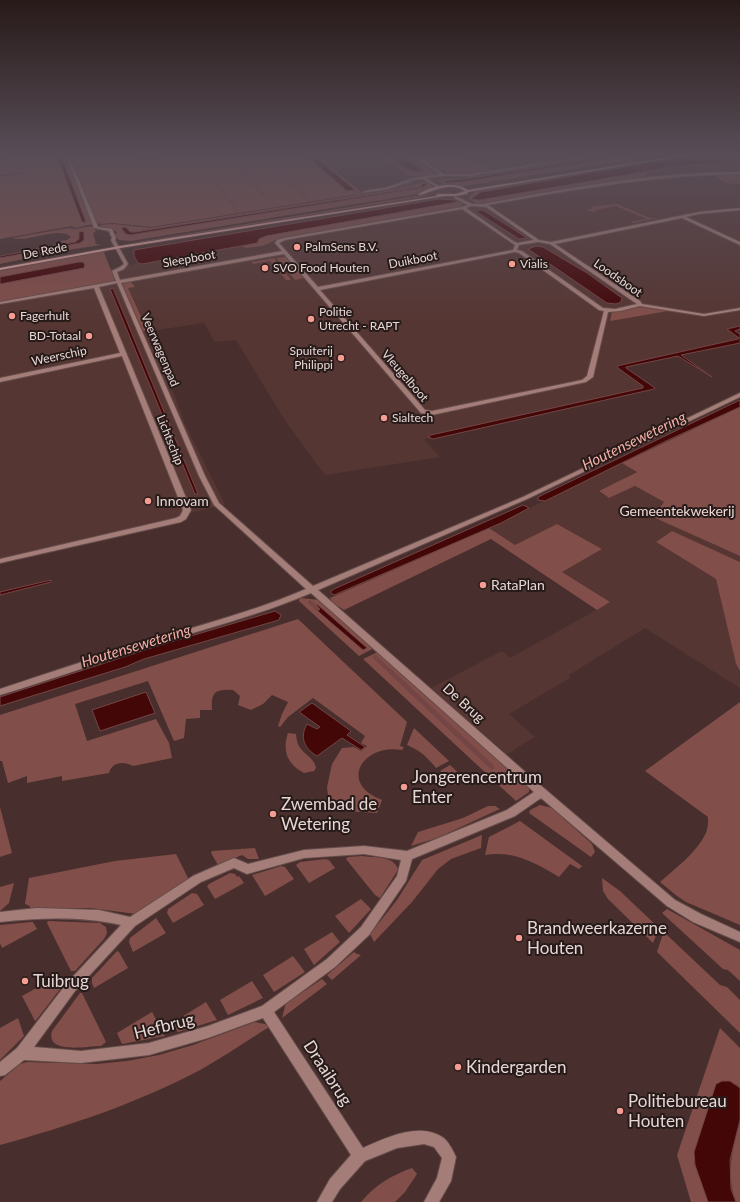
<svg xmlns="http://www.w3.org/2000/svg" width="740" height="1202" font-family="Lato,sans-serif">
<style>
.built{fill:#563633}
.green{fill:#824e49;fill-rule:evenodd}
.water{fill:#430708;stroke:#744545}
.lines{fill:none;stroke-linecap:round;stroke-linejoin:round}
.stream-far2{stroke:#744545;stroke-width:2}
.stream-far1{stroke:#744545;stroke-width:4}
.stream{stroke:#744545;stroke-width:5}
.minor-casing{stroke:#654d4b;stroke-width:2}
.secondary-casing{stroke:#654d4b;stroke-width:2}
.minor{fill:#a47d78;fill-rule:evenodd}
.secondary{fill:#e2a39c;fill-rule:evenodd}
.poi-dot{fill:#f59c93;stroke:#261b19;stroke-width:1.5}
.labels{text-anchor:middle;stroke-width:4;stroke-linejoin:round;paint-order:stroke}
.far-poi-label{font-size:12px;fill:#e7d6d4;stroke:#261b19;text-anchor:start}
.far-street-label{font-size:12px;fill:#e7d6d4;stroke:#261b19}
.poi-label{font-size:14px;fill:#e7d6d4;stroke:#261b19;text-anchor:start}
.park-label{font-size:14px;fill:#f0d7d4;stroke:#261b19}
.street-label{font-size:14px;fill:#e7d6d4;stroke:#261b19}
.water-label{font-size:15px;font-style:italic;fill:#f6afa7;stroke:#261b19}
.near-poi-label{font-size:17px;fill:#e7d6d4;stroke:#261b19;text-anchor:start}
.near-street-label{font-size:17px;fill:#e7d6d4;stroke:#261b19}
</style>
<rect width="100%" height="100%" fill="#482f2d"/>
<path class="built" d="M307,153H740V327L731,329L740,336V341L621,367L650,388L424,439L440,457L325,475L286,422L236,340L215,342L204,323L151,331L185,424L225,504L0,564V285L42,282L382,217Z
M622,463L637,471L599,492L609,498L635,486L664,502L654,517L740,556V562L672,531L656,542L716,579L736,664L740,672V688L645,628L569,675L570,678L509,714L535,737L507,754L431,688L502,651L510,658L609,603L561,572L602,549L557,524L515,545L489,528Z"/>
<path class="green" d="M16,153H64L71,169L74,168L69,153H193L82,165L194,155L195,153H303L346,191H355L311,153H313L363,193L391,188L414,181L415,182L397,188L151,227L113,223L97,224L102,222L75,228L72,226L0,239V176L50,171L0,175V158L50,155L0,157V156L18,154Z
M376,153C393,153 406,178 424,171L397,153H407L437,174L418,177L409,176Z
M419,153H455L495,170L468,174H448L416,154Z
M625,153H632L472,178L444,181L461,182L643,153H672L465,186L445,185L436,180L469,177Z
M707,153H740H727L481,192L471,198L645,171L652,172L646,173L647,176L491,202L476,203L468,198L477,190Z
M714,174H740V184L725,183Z
M426,181L433,185V188L428,191L416,194L131,241L119,240L115,235L117,233L116,231L98,225L114,224L150,228L396,189ZM421,184L426,187L130,235L126,234L121,228H126L130,232H135L420,187L422,186Z
M423,195L426,196L139,243L137,242Z
M457,202H462L463,205L456,208L280,238L262,246L245,248L243,246L257,243L259,239L266,236Z
M617,204L650,218H657L633,223L630,222L647,219L616,206L595,210L597,211L593,212L587,210L593,209L591,207Z
M93,226L96,232L93,233L96,244L101,245L55,252L0,264V258L80,243L79,239L75,242L0,256L62,243L60,241L67,240L71,237C61,227 34,239 21,239C18,239 14,238 11,238L69,228L75,229Z
M98,252H104L115,281L0,302V284L83,268L85,265L79,262L0,277V271Z
M286,257L304,278L295,280L276,258Z
M274,258L291,280H286L270,261L253,264L252,262Z
M130,281L135,287L128,288L147,330L143,331L122,284Z
M642,307L668,311L610,321L612,312Z
M740,407V556L653,517L664,502L635,486L609,498L599,491L637,472L622,463Z
M557,524L602,549L562,572L610,602L597,610L491,539L344,610L333,603L330,598L489,528L515,545Z
M672,531L740,562V671L736,664L716,579L656,542Z
M300,598L320,600L374,648L359,656L299,601ZM318,605L367,648L332,624Z
M298,619L407,722L400,746L404,747L402,750C362,743 338,784 382,800L377,813L346,811L323,806L328,795L327,787L332,764L342,748L354,747L361,751L367,746L361,743L365,736L313,698L288,717L280,727L278,726L282,714L288,702L272,695L263,704L251,710L238,705L240,696L233,690C215,689 211,692 212,710H200V718L186,719L184,738L174,741L148,681L75,704L87,741L156,719L169,743L172,758L133,766C124,761 112,762 109,773L62,781V776L27,783V776L8,783L2,761H0V715Z
M378,652L529,787V792L516,801L363,659Z
M740,702V925L686,902L677,896L660,882C676,868 697,852 706,833C708,828 708,822 708,817L645,771Z
M414,728L449,761L436,768C427,757 421,751 407,745Z
M288,733L296,734C297,755 313,753 316,768L314,771L304,773C287,764 282,751 288,733Z
M450,765L465,779L455,785L440,771Z
M540,805L552,808L592,844L595,852L591,857L529,813L530,810Z
M488,806H495L500,809L437,838L411,846L418,832L463,818Z
M0,807L12,853L0,857Z
M520,821L582,866L579,869L570,864L559,877C536,863 513,850 485,855L489,837Z
M482,835L481,848L451,859L438,869L412,902L374,942L370,934L397,900L422,860Z
M255,848L259,859H248L242,855L218,865L211,853L212,851Z
M176,854L189,880L136,914L90,908H30V906L25,904L29,878L115,861Z
M362,856C374,858 393,855 398,869L396,873L380,898L375,895L346,859L348,857Z
M325,859L329,860L335,868L309,883L296,865L300,862Z
M281,866L285,867L294,879L265,896L252,875Z
M230,873L235,874L237,877L239,876L244,883L215,899L207,886L209,884Z
M602,878L620,891L659,928L653,943L608,899L603,891Z
M14,883L9,903L0,911V887Z
M192,893L197,894L204,905L173,923L167,913L168,909Z
M361,899L371,909L349,933L335,916Z
M667,909L740,950V981L728,970L723,969L662,913Z
M156,918L166,933L133,952L129,942L130,938Z
M48,921L100,923L106,927L107,933L104,939L75,971H71L47,923Z
M31,922H33L37,929L2,948L0,943V925Z
M332,932L340,942L314,965L304,949Z
M663,934L667,935L720,985L727,987L740,1000V1033L657,952Z
M117,951L119,952L128,968L94,988L92,983V978Z
M354,952L357,954L361,955L332,980L327,975Z
M293,956L305,972L274,992L263,975Z
M58,976L62,985L61,988L37,1019L35,1021L22,996Z
M322,979L327,984L282,1018L285,1006L288,1002Z
M252,981L263,998L228,1015L220,1000Z
M80,993H82L106,1042L101,1046C88,1046 45,1055 52,1031Z
M206,1002L217,1020L178,1032L172,1023Z
M152,1012L165,1036L122,1044L117,1033Z
M18,1018L24,1036L0,1060V1028Z
M255,1022L265,1024L269,1027C247,1041 225,1056 202,1069C138,1103 69,1126 0,1145V1081L20,1064L27,1062L96,1064L127,1061L159,1055L193,1045Z
M720,1028L740,1048V1088L736,1084H716L694,1152L695,1165L708,1202H691L677,1155Z
M740,1120V1202H736C725,1173 733,1149 740,1120Z
M412,1168L417,1174L405,1192L395,1202H361C375,1185 392,1175 412,1168Z"/>
<path class="water" d="M303,153H311L355,190L347,191Z
M383,153H397L424,171L412,172Z
M632,153H643L461,182L446,183L444,181L472,178Z
M727,153H740V162H726V163L678,166L480,200L471,199L481,192L664,160Z
M56,154H63H61L86,222H82Z
M421,184L424,183L427,185L421,188L130,235L126,234L121,228L126,227L130,232H135L420,187L422,186Z
M439,199L454,200L457,202L266,236L259,239L257,243L142,264L138,263L134,256V250Z
M479,210H483L527,238L519,239L475,211Z
M84,231V240L80,243L0,258V256L75,242L79,239V232Z
M536,246L543,247L587,273L622,298L621,302L616,304L607,303L528,249Z
M79,262H83L85,265L84,268L0,284V277Z
M113,288L198,494H195L110,289Z
M740,326V329L735,331L740,334V343L681,355L712,377L678,356L626,367V368L655,388L654,389L433,439L428,437L431,435L643,388V386L618,368L617,366L738,339L739,338L727,329Z
M740,400V407L666,441L545,501L538,500V497Z
M523,505L529,508L501,523L334,595L330,592L334,589Z
M51,580V582L0,595V592Z
M314,605H318L367,648L363,650L313,607Z
M275,611L281,615L279,620L144,659L125,667L0,706V697L154,647Z
M146,692L155,713L100,731L92,710Z
M312,703L351,731L347,735L365,747L361,750L342,738L317,756C305,749 299,738 307,724L317,729L320,727L299,712Z
M722,1081H730L740,1088V1120L730,1160L731,1189L736,1202H708L695,1165L694,1152L716,1084Z"/>
<g class="lines">
<path class="stream-far2" d="M227,153L264,195
M263,153L297,188
M194,155L228,198
M299,190L307,199
M230,201L237,210"/>
<path class="stream-far1" d="M310,602L318,609
M375,657L392,673"/>
<path class="stream" d="M391,672L492,767"/>
<defs>
<path id="minor" d="M57,153L56,154L0,156V154Z
M65,153H68L98,227L112,229L116,238L115,240L128,264L124,269L117,272L120,280L282,251L275,243L277,240L284,238L462,207L468,205L454,198L455,196L472,204H483C568,188 653,172 740,172V174C655,175 572,190 488,205L539,240L551,242L699,212L740,208V210L699,214L686,217L740,242V245L682,218L555,244L640,301L642,304L704,314L740,308V310L704,316L640,306L620,311L608,312L593,377L586,382L432,415L421,413L284,254L121,283L205,476L219,503L313,586L523,497L740,393V397L527,499L318,590L539,784L675,900L701,914L740,932V942L693,922L667,906L541,798L515,816L412,859L406,881L369,935L335,967L274,1012L363,1148C386,1138 418,1122 442,1137C448,1140 453,1151 456,1157L451,1181L439,1202H424L437,1178L442,1158L434,1147L424,1144L397,1148L365,1161L340,1189L332,1202H317L330,1179L351,1155L263,1018L208,1038L149,1055L81,1063L24,1060L5,1075L0,1076V1062L17,1048L67,983L121,925C81,916 40,918 0,922V912L37,908L99,910L130,917L193,876L234,858L248,864L304,850L364,846L407,851L507,810L534,792L311,593C259,615 206,629 153,645C102,661 51,680 0,695V689C49,673 98,656 148,641C201,625 255,611 306,589L214,505L199,476L117,283L99,287L191,510L186,519L181,522L0,563V559L176,518L180,516L183,510L122,356L0,382V378L120,353L94,288L0,304V302L116,281L112,271L120,267L124,264L111,240L112,238L109,231L94,228ZM471,206L486,207L534,240L517,243L513,241L466,208ZM462,209L515,245L513,250L318,287L279,243L285,240ZM538,242L550,244L637,304L615,309L603,308L522,251L517,250L519,245ZM515,252L519,253L599,310L604,311L587,376L582,380L432,411L425,410L320,290ZM364,854L401,860L397,876L361,927L327,959L262,1006L208,1026L149,1043L81,1051L34,1047L75,991L135,926L201,882L234,868L247,874L304,858Z
M414,153H416V155L444,174H471L606,153H612L471,176H443L426,178L439,186L438,188L422,179L414,180L389,189L363,193L364,191L388,187L413,178L440,174L413,156Z"/>
<path id="secondary" d="M694,153H700L468,192L467,194L456,196H445L120,248L0,270V268L120,246L437,196L436,195L438,194H456L465,191C450,181 435,191 420,195L418,194C433,186 453,180 468,190Z"/>
</defs>
<use href="#minor" class="minor-casing"/>
<use href="#secondary" class="secondary-casing"/>
<use href="#minor" class="minor"/>
<use href="#secondary" class="secondary"/>
</g>
<linearGradient id="sky" x2="0" y2="1"><stop stop-color="#281a19"/><stop offset="0.48" stop-color="#584d57"/><stop offset="1" stop-color="#584d57" stop-opacity="0"/></linearGradient>
<rect width="740" height="321" fill="url(#sky)"/>
<g class="poi-dot">
<circle cx="297" cy="247" r="4"/>
<circle cx="512" cy="264" r="4"/>
<circle cx="265" cy="268" r="4"/>
<circle cx="12" cy="316" r="4"/>
<circle cx="311" cy="319" r="4"/>
<circle cx="89" cy="336" r="4"/>
<circle cx="341" cy="358" r="4"/>
<circle cx="384" cy="418" r="4"/>
<circle cx="148" cy="501" r="4"/>
<circle cx="483" cy="585" r="4"/>
<circle cx="404" cy="787" r="4"/>
<circle cx="273" cy="814" r="4"/>
<circle cx="519" cy="938" r="4"/>
<circle cx="25" cy="981" r="4"/>
<circle cx="458" cy="1067" r="4"/>
<circle cx="620" cy="1111" r="4"/>
</g>
<g class="labels">
<g class="far-poi-label">
<text x="305" y="251">PalmSens B.V.</text>
<text x="520" y="268">Vialis</text>
<text x="273" y="272">SVO Food Houten</text>
<text x="319" y="316">Politie<tspan x="319" dy="14">Utrecht - RAPT</tspan></text>
<text x="20" y="320">Fagerhult</text>
<text x="81" y="340" text-anchor="end">BD-Totaal</text>
<text x="333" y="355" text-anchor="end">Spuiterij<tspan x="333" dy="14">Philippi</tspan></text>
<text x="392" y="422">Sialtech</text>
</g>
<g class="far-street-label">
<text transform="translate(45 251) rotate(-11)" y="4">De Rede</text>
<text transform="translate(189 259) rotate(-10)" y="4">Sleepboot</text>
<text transform="translate(413 260) rotate(-11)" y="4">Duikboot</text>
<text transform="translate(618 278) rotate(35)" y="4">Loodsboot</text>
<text transform="translate(160 350) rotate(67)" y="4">Veerwagenpad</text>
<text transform="translate(59 356) rotate(-12)" y="4">Weerschip</text>
<text transform="translate(405 376) rotate(49)" y="4">Vleugelboot</text>
<text transform="translate(170 440) rotate(68)" y="4">Lichtschip</text>
</g>
<g class="poi-label">
<text x="156" y="506">Innovam</text>
<text x="491" y="590">RataPlan</text>
</g>
<g class="park-label">
<text x="677" y="516">Gemeentekwekerij</text>
</g>
<g class="street-label">
<text transform="translate(464 703) rotate(42)" y="5">De Brug</text>
</g>
<g class="water-label">
<text transform="translate(634 441) rotate(-26)" y="5">Houtensewetering</text>
<text transform="translate(136 646) rotate(-17)" y="5">Houtensewetering</text>
</g>
<g class="near-poi-label">
<text x="412" y="783">Jongerencentrum<tspan x="412" dy="20">Enter</tspan></text>
<text x="281" y="810">Zwembad de<tspan x="281" dy="20">Wetering</tspan></text>
<text x="527" y="934">Brandweerkazerne<tspan x="527" dy="20">Houten</tspan></text>
<text x="33" y="987">Tuibrug</text>
<text x="466" y="1073">Kindergarden</text>
<text x="628" y="1107">Politiebureau<tspan x="628" dy="20">Houten</tspan></text>
</g>
<g class="near-street-label">
<text transform="translate(164 1026) rotate(-14)" y="6">Hefbrug</text>
<text transform="translate(328 1073) rotate(57)" y="6">Draaibrug</text>
</g>
</g>
</svg>
